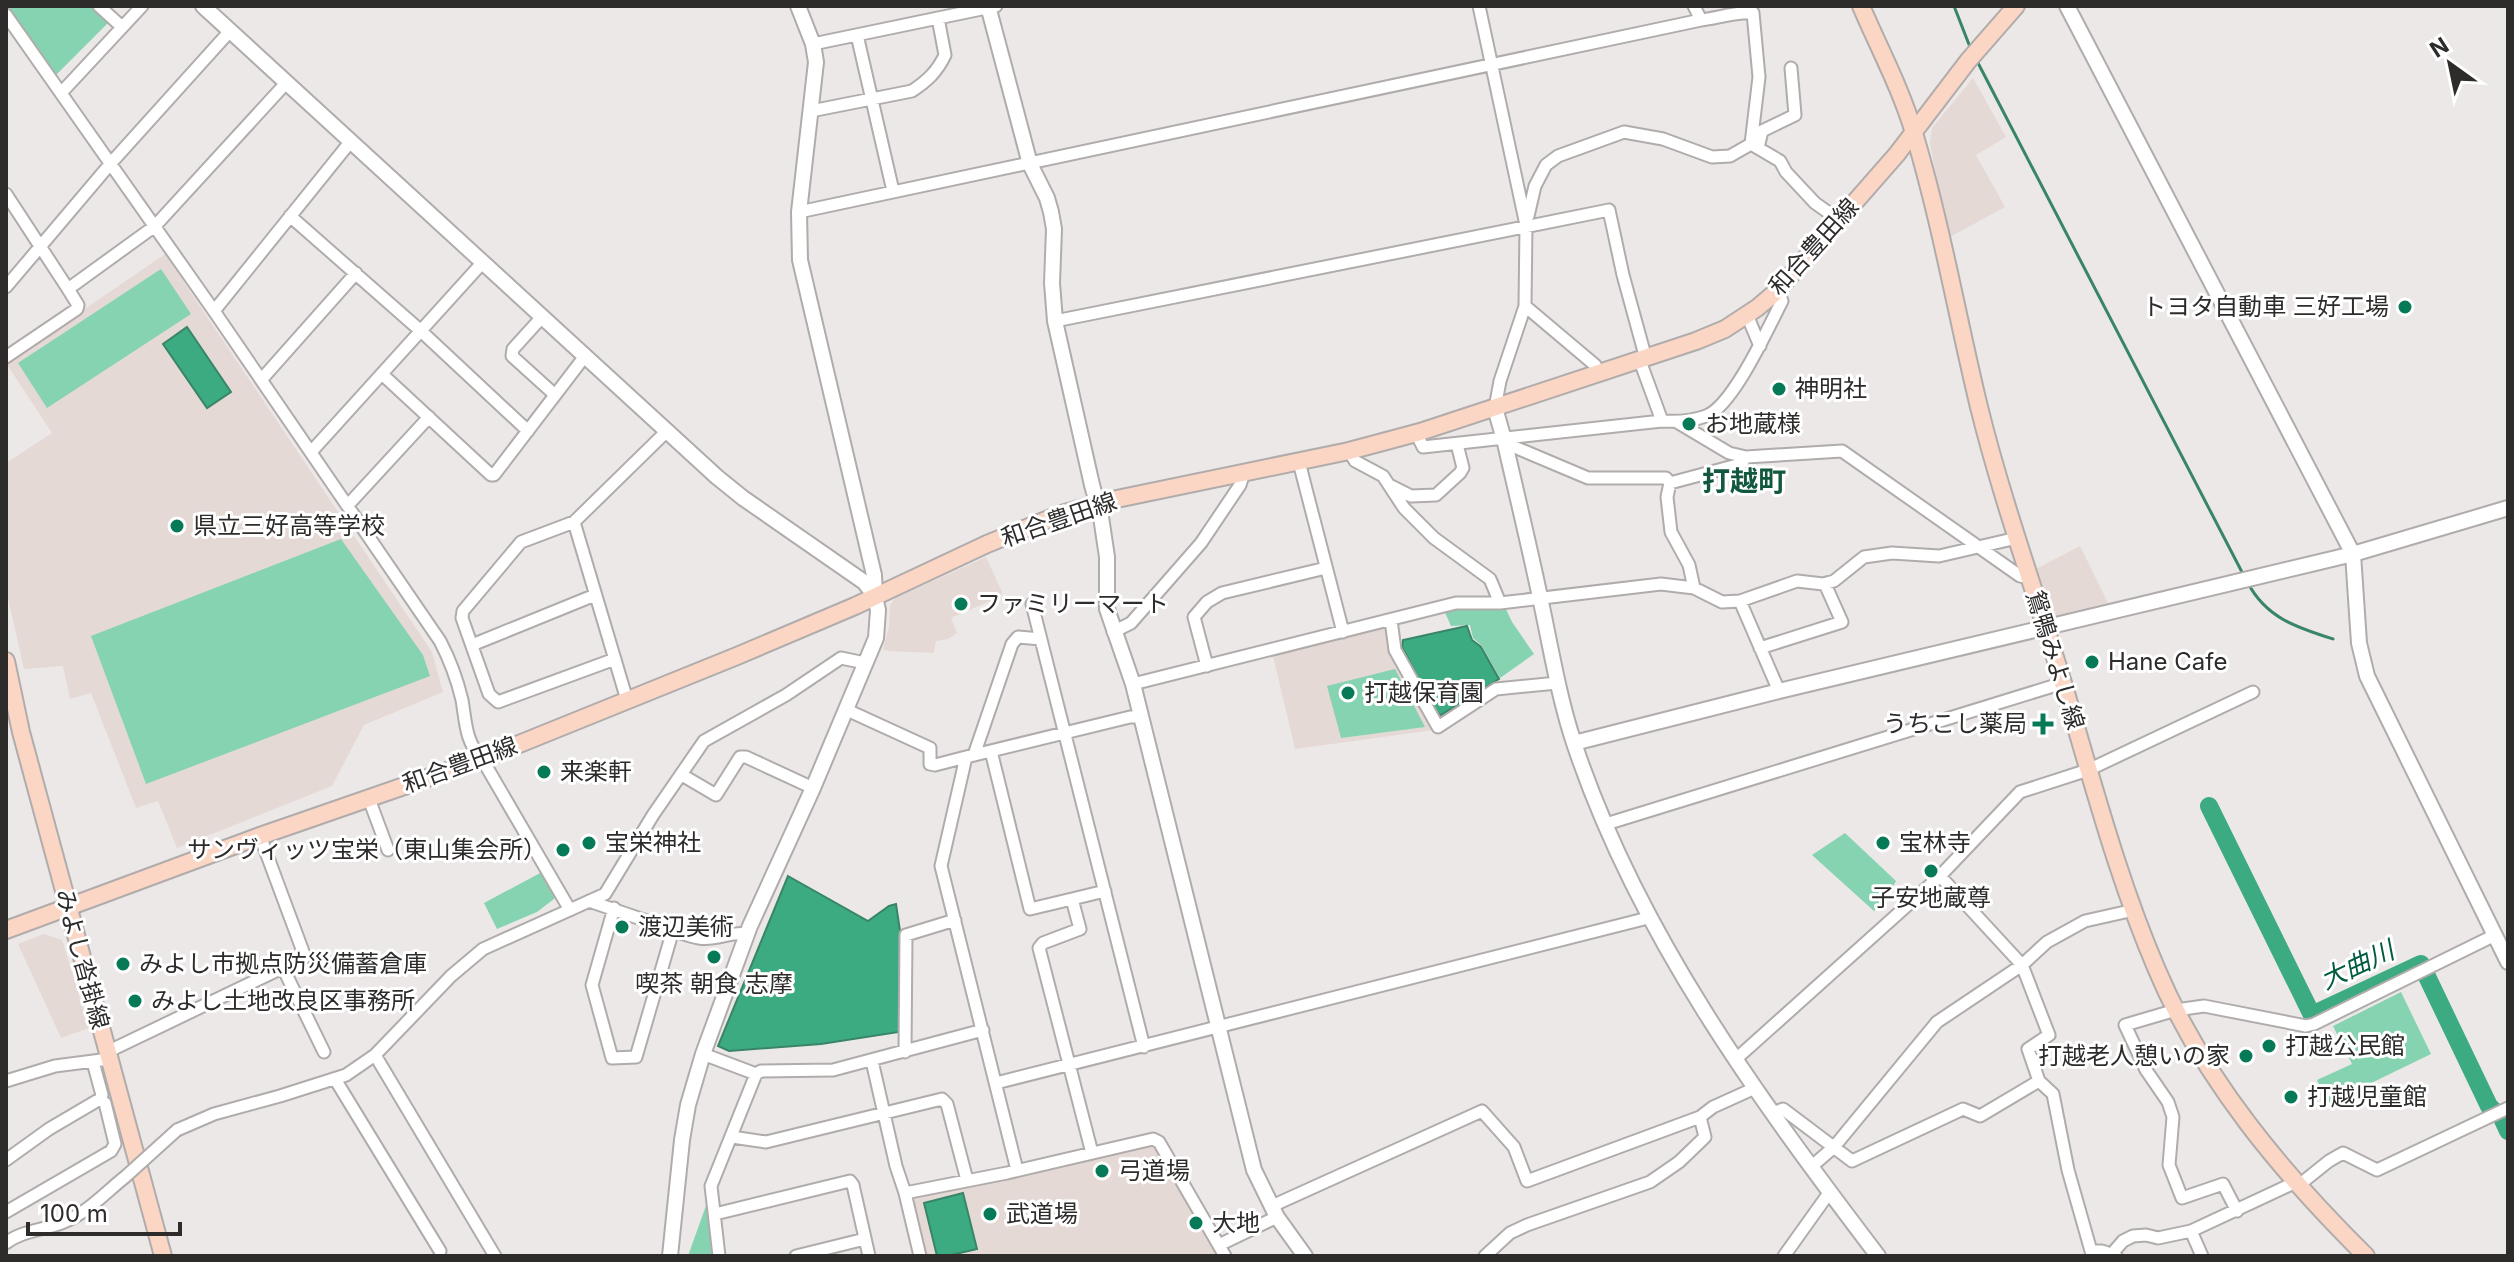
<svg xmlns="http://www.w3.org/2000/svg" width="2514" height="1262" font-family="Inter,'Noto Sans JP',sans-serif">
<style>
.built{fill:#e5d9d5}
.green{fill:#85d3b0}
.water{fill:#3dab81;stroke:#388567;stroke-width:2}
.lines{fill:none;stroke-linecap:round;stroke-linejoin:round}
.stream{stroke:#388567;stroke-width:3}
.river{stroke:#3dab81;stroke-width:18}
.minor-casing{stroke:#b0acab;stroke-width:15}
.tertiary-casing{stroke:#b0acab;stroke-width:18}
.secondary-casing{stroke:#b0acab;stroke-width:20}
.minor{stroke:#fff;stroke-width:11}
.tertiary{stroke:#fff;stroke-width:14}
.secondary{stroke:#fbd6c5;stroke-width:16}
.minor-bridge-casing{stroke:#b0acab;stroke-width:15;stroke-linecap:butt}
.tertiary-bridge-casing{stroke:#b0acab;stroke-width:18;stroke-linecap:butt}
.minor-bridge{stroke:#fff;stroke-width:11}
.tertiary-bridge{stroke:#fff;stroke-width:14}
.poi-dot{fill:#067a56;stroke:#fff;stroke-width:3}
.labels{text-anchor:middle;stroke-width:6;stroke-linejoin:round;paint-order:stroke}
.street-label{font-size:24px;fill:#2d2c2b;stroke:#fff}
.poi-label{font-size:24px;fill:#2d2c2b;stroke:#fff;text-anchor:start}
.water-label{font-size:26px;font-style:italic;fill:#005b3f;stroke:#fff}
.quarter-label{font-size:28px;font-weight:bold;fill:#12583f;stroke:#fff}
</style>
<rect width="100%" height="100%" fill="#ece8e7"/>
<path class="built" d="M1973,78L2006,137L1976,155L2005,207L1948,238L1930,143L1932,128Z
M165,254L432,652L443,692L364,725L332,786L177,848L158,801L136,808L91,693L70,699L63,666L24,669L6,589V463L52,433L6,363Z
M2080,546L2108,603L2053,616L2044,609L2032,571Z
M986,557L1002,592L1001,596L951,618L957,633L948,639L936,641L934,653L888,651L883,649L889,627L890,605L895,598Z
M1389,625L1392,653L1434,730L1295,749L1273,656Z
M44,934L62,940L89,1028L61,1038L18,944Z
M1148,1143L1154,1147L1221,1256H927L913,1201L915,1198Z"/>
<path class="green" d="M8,6H93L110,21L55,76Z
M161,269L191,314L47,408L18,363Z
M341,539L423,655L430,676L146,784L91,636Z
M1504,605L1512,622L1534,654L1500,678L1482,646L1473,638L1470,625L1451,626L1444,610L1456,606Z
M1395,669L1425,727L1341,738L1327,686Z
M1845,833L1896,881L1889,894L1874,911L1812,855Z
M542,872L555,896L554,899L537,912L497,929L484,903Z
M2401,992L2431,1054L2363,1087L2360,1081L2362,1087L2328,1103L2317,1080L2352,1064L2333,1026Z
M708,1200L714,1256H688Z"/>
<path class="water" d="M187,327L231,392L207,408L163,344Z
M1467,626L1472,640L1481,647L1499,679L1441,715L1436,712L1402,647L1403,640Z
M788,876L868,921L889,906L896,904L902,944L899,1032L821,1044L729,1051L718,1046Z
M963,1193L977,1249L947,1256H937L924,1203Z"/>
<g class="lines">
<path class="stream" d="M1954,6L1970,47
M1977,61L2244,576
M2248,583C2266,618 2298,628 2333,639"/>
<path class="river" d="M2209,806L2312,1015L2421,964L2489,1106L2502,1118L2508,1131"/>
<defs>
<path id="minor" d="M99,6L122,27
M1479,6L1526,225L1525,306L1500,381L1495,408
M6,15L214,311L440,641C450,660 457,679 462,700C466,723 465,741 482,759L570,910
M1701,20C1717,18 1739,11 1753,13L1759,77L1751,144
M857,35L893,191
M813,44L996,6
M61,93L142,6
M811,111L912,91C927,81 937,72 945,55L938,18
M1758,148L1762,131L1795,115L1791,68
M6,194L68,289L155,226L287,82
M799,212L1701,20L1694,6
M290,216L422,332L528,431
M1528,216L1535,186L1546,165L1558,156L1624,132L1663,139L1712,157L1730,156L1751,144L1780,161L1786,172L1815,203L1839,220
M6,287L111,163L230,31
M1525,306L1595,365L1600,374
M214,311L351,141
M1747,315L1760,346
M542,317L513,349L512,356L554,394
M1055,321L1609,210L1623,275L1646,359
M6,357L77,309L78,305L68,289
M1640,361L1662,421
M383,375L491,475H494L585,356
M261,380L356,273
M1677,422L1729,453L1746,457L1842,451L2020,576L2030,578
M1416,433L1423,447L1662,421C1676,422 1692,421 1706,416C1733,406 1768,328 1782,301L1777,291
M1505,443L1588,478H1666L1670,483L1741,464L1746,457
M1349,451L1355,461L1383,476L1404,508L1434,538L1490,579L1500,603
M311,452L483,262
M1299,462L1343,632
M1670,483L1667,497L1671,532L1689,565L1694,588
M1391,486L1411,496L1436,495L1460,473L1463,468L1457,444
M348,505L429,417
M574,522L521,542L463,611L462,618L489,694L498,702L615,659
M1740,601L1779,691
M1032,604L1144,1047
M1391,620L1395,650L1438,727L1496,689L1557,683
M1113,632L1131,623L1201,543L1240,485L1244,473
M472,645L595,595
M1760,648L1842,622L1825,584
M1207,666L1194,617L1207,602L1222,593L1326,568
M1133,684L1456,603H1500L1661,584L1694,588L1722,602L1740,601L1797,581L1823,584L1834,581L1864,557L1892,553L1939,556L2017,538
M627,700L574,522L668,430
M847,710L930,748V764L935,765L966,757
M991,751L1030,909L1072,899L1080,929L1043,943L1039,948L1092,1153
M974,755L1012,644L1018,637L1041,639
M682,775L716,795L740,757H746L813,788
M369,799L388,850
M1606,824L2063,683
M1940,876L2022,965L2049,1035L2028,1049L2039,1081L2053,1094L2068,1170L2091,1251H2102L2116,1256
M1072,899L1105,891
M589,901L673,930L636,1057L612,1058L592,985L614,908
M673,930C681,933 690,937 699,938C716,941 731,931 747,934
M283,968L324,1052
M107,1052L305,957L260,836
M905,1052L906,935L955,920
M703,1054L756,1074L761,1071L833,1070L983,1030
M375,1055L495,1256
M1736,1059L1940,876L2020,792L2088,770L2253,692
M872,1061L896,1166L905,1193
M93,1062L102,1095L100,1099
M335,1079L440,1251
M6,1081L55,1066L109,1059
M996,1083L1648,918
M1773,1113L1783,1109L1852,1161L1963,1109L1980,1116L2039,1081
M177,1130L214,1114L280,1096L346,1075L375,1055L451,976L483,949L605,894L653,815L704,741L786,695L841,658L865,663
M732,1137L766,1142L942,1099L947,1104L967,1180
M6,1160L49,1129L100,1099L105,1103L115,1144L111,1151L6,1212
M1811,1167L1834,1147L1937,1022L2022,965L2047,942L2085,921L2134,910
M1017,1170L941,866L966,757L1130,717H1142
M2299,1185L2329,1161L2343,1153L2377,1170L2508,1108
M1272,1206L1482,1111L1514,1147L1527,1181L1700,1117
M2237,1211L2223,1184L2182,1198L2169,1165L2173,1117L2168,1102L2146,1070L2125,1025L2176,1010L2204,1006L2306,1026L2314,1024L2495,935
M715,1214L850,1181L853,1185L869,1256
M2191,1231L2202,1256
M6,1243C23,1230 45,1230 64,1222C87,1213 106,1192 125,1177
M1219,1245L1277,1217
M719,1256L711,1186L756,1074
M796,1256L865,1239
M920,1256L905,1193L1007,1173L1153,1139L1159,1142L1225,1256
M1485,1256L1510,1233L1527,1225L1650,1182L1679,1162L1705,1137L1700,1117L1713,1107L1755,1088
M1784,1256L1829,1193
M2110,1256L2123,1241L2133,1236L2146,1235L2158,1238L2191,1231L2296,1182"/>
<path id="tertiary" d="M203,6L717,477L743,498L864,582L875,596
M988,6L1030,164L1047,198L1051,212L1054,229L1052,283L1055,321L1092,485
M2067,6L2353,554L2359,643L2367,676L2508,962
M1495,408L1505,443C1517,496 1530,549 1541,602C1551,649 1559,698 1574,743C1637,933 1758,1098 1878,1256
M1101,517L1107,557V609L1133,684L1254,1170L1277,1217L1305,1256
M1574,743L1779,691L2353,554L2508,508
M670,1256L682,1140L688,1105L703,1054L750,926L813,788L876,638L878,610L875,597L874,575L800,260L799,212L816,62L813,44L798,6"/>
<path id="secondary" d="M1861,6C1879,48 1901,89 1914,133C1941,223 1957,316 1979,407C2002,500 2035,591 2063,683C2092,779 2117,877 2157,970C2203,1079 2283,1174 2366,1256
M6,661L21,732L163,1256
M6,930L260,836L482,759L737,656L855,606L987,544L1061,514L1107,501L1349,451L1420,432L1696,341L1725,329L1757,308L1777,291L1897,154L1968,61L2016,6"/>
</defs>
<use href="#minor" class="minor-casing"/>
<use href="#tertiary" class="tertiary-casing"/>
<use href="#secondary" class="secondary-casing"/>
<use href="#minor" class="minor"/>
<use href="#tertiary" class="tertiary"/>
<use href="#secondary" class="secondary"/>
<defs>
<path id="minor-bridge" d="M125,1177L177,1130"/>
<path id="tertiary-bridge" d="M1092,485L1101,517"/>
</defs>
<use href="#minor-bridge" class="minor-bridge-casing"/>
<use href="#tertiary-bridge" class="tertiary-bridge-casing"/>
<use href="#minor-bridge" class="minor-bridge"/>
<use href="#tertiary-bridge" class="tertiary-bridge"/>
</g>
<g class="poi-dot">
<circle cx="2405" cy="307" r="8"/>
<circle cx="1779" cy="389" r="8"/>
<circle cx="1689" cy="424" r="8"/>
<circle cx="177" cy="526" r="8"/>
<circle cx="961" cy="604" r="8"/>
<circle cx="2092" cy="662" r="8"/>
<circle cx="1348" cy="693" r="8"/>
<path d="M2039 712h8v8h8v8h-8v8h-8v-8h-8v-8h8z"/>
<circle cx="544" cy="772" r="8"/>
<circle cx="589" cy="843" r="8"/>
<circle cx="1883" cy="843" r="8"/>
<circle cx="563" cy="850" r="8"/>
<circle cx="1931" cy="871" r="8"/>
<circle cx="622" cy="927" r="8"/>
<circle cx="714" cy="957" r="8"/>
<circle cx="123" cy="964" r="8"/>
<circle cx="135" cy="1001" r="8"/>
<circle cx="2269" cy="1046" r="8"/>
<circle cx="2246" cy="1056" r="8"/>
<circle cx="2291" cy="1097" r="8"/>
<circle cx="1102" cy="1171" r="8"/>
<circle cx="990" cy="1214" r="8"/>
<circle cx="1196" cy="1223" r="8"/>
</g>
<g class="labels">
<g class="street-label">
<text transform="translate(1814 247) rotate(-48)" y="8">和合豊田線</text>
<text transform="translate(1059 520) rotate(-19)" y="8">和合豊田線</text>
<text transform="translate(2055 660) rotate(73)" y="8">鴛鴨みよし線</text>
<text transform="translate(460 765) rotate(-20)" y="8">和合豊田線</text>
<text transform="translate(82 959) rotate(75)" y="8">みよし沓掛線</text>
</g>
<g class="poi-label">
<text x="2389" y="315" text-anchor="end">トヨタ自動車 三好工場</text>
<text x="1795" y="397">神明社</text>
<text x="1705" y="432">お地蔵様</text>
<text x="193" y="534">県立三好高等学校</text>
<text x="977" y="612">ファミリーマート</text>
<text x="2108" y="670">Hane Cafe</text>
<text x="1364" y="701">打越保育園</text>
<text x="2027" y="732" text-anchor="end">うちこし薬局</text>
<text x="560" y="780">来楽軒</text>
<text x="605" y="851">宝栄神社</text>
<text x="1899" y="851">宝林寺</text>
<text x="547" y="858" text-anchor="end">サンヴィッツ宝栄（東山集会所）</text>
<text x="1931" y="906" text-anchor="middle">子安地蔵尊</text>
<text x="638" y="935">渡辺美術</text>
<text x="139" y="972">みよし市拠点防災備蓄倉庫</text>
<text x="714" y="992" text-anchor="middle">喫茶 朝食 志摩</text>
<text x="151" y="1009">みよし土地改良区事務所</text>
<text x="2285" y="1054">打越公民館</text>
<text x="2230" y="1064" text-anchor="end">打越老人憩いの家</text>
<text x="2307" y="1105">打越児童館</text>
<text x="1118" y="1179">弓道場</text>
<text x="1006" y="1222">武道場</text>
<text x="1212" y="1231">大地</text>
</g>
<g class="water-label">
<text transform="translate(2357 965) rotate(-25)" y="9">大曲川</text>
</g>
<g class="quarter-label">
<text x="1744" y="491">打越町</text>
</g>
</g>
<rect width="2514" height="1262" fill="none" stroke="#2d2c2b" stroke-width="16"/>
<g transform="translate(2450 64) rotate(327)" stroke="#ffffff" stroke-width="6" paint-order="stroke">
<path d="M0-6L14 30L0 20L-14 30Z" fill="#2d2c2b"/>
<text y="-12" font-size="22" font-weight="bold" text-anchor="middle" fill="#2d2c2b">N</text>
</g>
<path d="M28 1222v12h152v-12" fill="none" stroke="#2d2c2b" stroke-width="4"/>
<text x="40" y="1222" font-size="24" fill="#2d2c2b" stroke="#ffffff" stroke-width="6" paint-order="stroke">100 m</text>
</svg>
